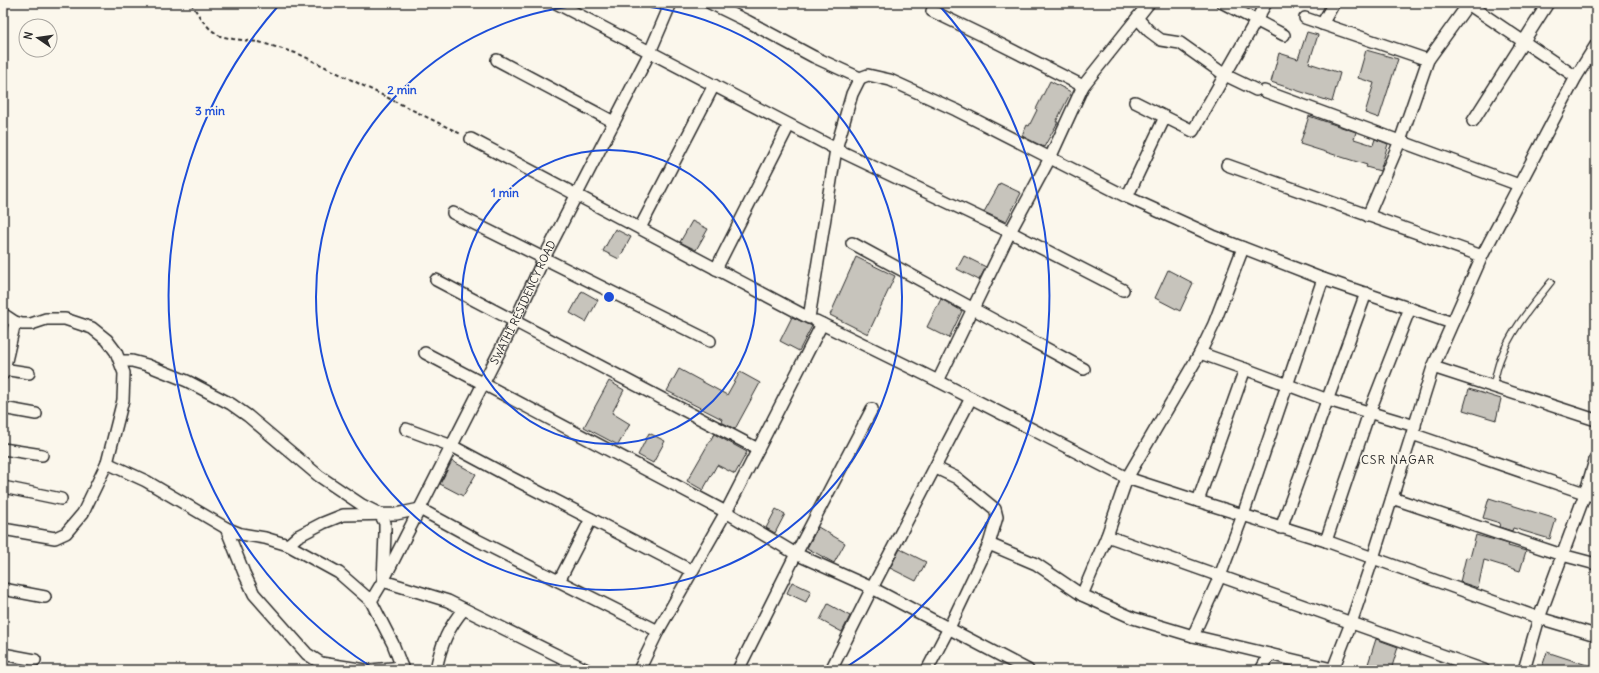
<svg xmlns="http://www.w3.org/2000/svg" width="1599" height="673" font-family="Delius,sans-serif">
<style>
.building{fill:#c7c4bc;stroke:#2b2b2b}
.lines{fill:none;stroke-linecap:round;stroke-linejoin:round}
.lane-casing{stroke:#2b2b2b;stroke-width:8}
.street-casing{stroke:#2b2b2b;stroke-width:14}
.path{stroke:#2b2b2b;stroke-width:2;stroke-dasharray:4 3;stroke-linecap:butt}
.lane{stroke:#fbf7ec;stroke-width:5.5}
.street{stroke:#fbf7ec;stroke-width:11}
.ring{fill:none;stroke:#1d4ed8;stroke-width:2}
.labels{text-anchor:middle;stroke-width:3.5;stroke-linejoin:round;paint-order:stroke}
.street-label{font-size:11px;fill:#2b2b2b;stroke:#fbf7ec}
.neighbourhood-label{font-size:12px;letter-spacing:1px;fill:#2b2b2b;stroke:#fbf7ec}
.centre{fill:#1d4ed8;stroke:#fbf7ec;stroke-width:2}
.ring-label{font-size:12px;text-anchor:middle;font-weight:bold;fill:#1d4ed8;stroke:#fbf7ec;stroke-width:3.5;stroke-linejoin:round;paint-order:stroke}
</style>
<rect width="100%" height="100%" fill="#fbf7ec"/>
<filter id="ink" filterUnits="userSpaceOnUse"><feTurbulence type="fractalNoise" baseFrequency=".025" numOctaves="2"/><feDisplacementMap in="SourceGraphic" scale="8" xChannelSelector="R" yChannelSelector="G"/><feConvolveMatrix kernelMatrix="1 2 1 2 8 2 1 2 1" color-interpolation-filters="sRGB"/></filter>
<g filter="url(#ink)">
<path class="building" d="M1307,32L1318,35L1309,63L1340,73L1332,102L1271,82L1279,53L1298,59Z
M1366,50L1398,59L1379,118L1365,113L1374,83L1358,78Z
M1050,81L1071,92L1056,122H1058L1044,147L1022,136L1027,125L1029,126L1037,110L1036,109Z
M1309,116L1356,132L1354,139L1373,145L1375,139L1388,144L1380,171L1366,167L1367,165L1300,144Z
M1000,183L1021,193L1006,222L984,212Z
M692,221L708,229L696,250L680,242Z
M615,229L631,237L619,259L603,251Z
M964,256L986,267L979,280L957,269Z
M856,257L895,276L868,334L830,315Z
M1168,270L1193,283L1180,311L1155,298Z
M582,291L598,300L586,322L570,313Z
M941,299L962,311L949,338L927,327Z
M792,317L812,326L799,351L780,341Z
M679,369L727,395L740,372L760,383L735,429L721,422L722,419L667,391Z
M609,381L624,390L612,413L630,424L618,445L584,427Z
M1469,389L1501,399L1496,420L1463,410Z
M649,433L665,441L653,463L638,455Z
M714,434L747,452L735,474L717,465L703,490L687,481Z
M452,461L476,474L463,496L440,484Z
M1489,498L1556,519L1550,539L1513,528L1512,531L1499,527L1500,523L1483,518Z
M776,509L785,514L775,533L766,528Z
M818,527L845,543L834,563L807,548Z
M1476,535L1495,540L1509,544L1508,546L1526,551L1520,571L1484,560L1478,588L1460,582L1466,557L1470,558Z
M900,549L926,562L916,581L890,568Z
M792,582L811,591L806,602L787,593Z
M828,604L850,616L842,632L820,620Z
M1376,639L1398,647L1391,670H1386L1368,664Z
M1547,652L1596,668V670H1541Z"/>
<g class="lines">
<defs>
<path id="lane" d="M1493,387C1495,378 1497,368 1500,360C1511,330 1532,306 1551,282"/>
<g id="street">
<path d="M556,3L836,149L1010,232L1123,290"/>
<path d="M710,3L747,21L814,57L860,78L868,75L890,80L956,110L1127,197L1213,236L1323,279L1452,323"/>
<path d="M1223,3L1284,35"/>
<path d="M1468,4L1576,77"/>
<path d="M932,11L992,40L1083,86L1050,158L1010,232L938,381L1127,478L1198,501"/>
<path d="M1137,18L1149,31L1161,40L1180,43L1225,75L1256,90"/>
<path d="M1305,18L1428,60"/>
<path d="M1322,24L1334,3"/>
<path d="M497,60L614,122"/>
<path d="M1083,86L1149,3"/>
<path d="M1264,91L1519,185"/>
<path d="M1135,102L1193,131L1266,3"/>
<path d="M1473,121L1548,3"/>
<path d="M471,139L809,318L836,149L852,94L860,78"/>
<path d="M1227,165L1482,256"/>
<path d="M1127,197L1165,117"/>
<path d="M453,213L710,341"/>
<path d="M1368,216L1400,141L1428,60L1469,3"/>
<path d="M640,228L714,85"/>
<path d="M852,243L1084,369"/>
<path d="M716,269L789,125"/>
<path d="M436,280L758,449"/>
<path d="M3,314L15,322L22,324H31L46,319H65L92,328L107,340L116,352L124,373L123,400L107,463L83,513L66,533L55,538L3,529"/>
<path d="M816,321L938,381"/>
<path d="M425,353L726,512L796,554L872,409"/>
<path d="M1200,353L1245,369"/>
<path d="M120,361H132L147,365L187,381L231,404L248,416L319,476L362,505L380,514L385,523V533L383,581L448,601L587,670"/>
<path d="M1433,367L1596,420"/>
<path d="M3,369L29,373"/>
<path d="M3,374L15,322"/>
<path d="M3,408L36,414"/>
<path d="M1415,426L1328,400L1245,369L1198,501L1326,541L1539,618L1596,635"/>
<path d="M406,429L452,446L510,477L692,571"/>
<path d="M1412,434L1596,497"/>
<path d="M3,449L42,455"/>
<path d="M107,463L146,481L226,528L241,534L265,538L288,545L339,573L371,601L393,644L403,670"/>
<path d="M936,468L957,478L995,509L997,517L989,544"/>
<path d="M3,487L61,499"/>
<path d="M1392,498L1562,555L1596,564"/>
<path d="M226,528L244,573L254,594L307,654L321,663L366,670"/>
<path d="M1281,528L1366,293"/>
<path d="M1107,536L1484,670"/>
<path d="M1326,541L1369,413L1410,308"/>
<path d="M288,545L298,536L323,523L343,515L396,514L420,509L477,540L658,631"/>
<path d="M559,581L591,519"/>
<path d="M3,589L45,597"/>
<path d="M1082,595L1107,536L1127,478L1200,353L1214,324L1243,248"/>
<path id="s1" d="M371,601L383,581L515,321L544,258L650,52L671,3"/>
<path d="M1193,636L1220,576L1243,515L1323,279"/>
<path d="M3,654L35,660"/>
<path d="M1333,669L1351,623L1373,558L1433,367L1482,256L1576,77L1596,45"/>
<path d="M371,670L402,667"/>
<path d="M436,670C440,647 448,627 464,609"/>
<path d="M639,670L658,631L726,512L822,324"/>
<path d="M738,670L796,554L872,588L1028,670"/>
<path d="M831,670L872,588L971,398"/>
<path d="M927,670L949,628L989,544L1036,564L1082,595L1133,618L1193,636L1336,670"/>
<path d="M1261,670L1270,654"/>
<path d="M1524,670L1539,618L1585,494L1596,457"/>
</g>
</defs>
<use href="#lane" class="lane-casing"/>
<use href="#street" class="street-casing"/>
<path class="path" d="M191,3L201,19L211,30L220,36L233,39L259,42L299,54L461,134"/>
<use href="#lane" class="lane"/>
<use href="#street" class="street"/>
</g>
</g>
<g class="ring">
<circle cx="609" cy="297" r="147"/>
<circle cx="609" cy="297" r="293"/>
<path d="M373 668A440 440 0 0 1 279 5M939 5A440 440 0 0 1 845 668"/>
</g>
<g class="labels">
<g class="street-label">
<text dy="4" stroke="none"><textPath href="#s1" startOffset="335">SWATHI RESIDENCY ROAD</textPath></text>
</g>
<g class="neighbourhood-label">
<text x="1398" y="464">CSR NAGAR</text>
</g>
</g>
<circle cx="609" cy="297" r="6" class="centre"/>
<g class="ring-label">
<text x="402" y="94">2 min</text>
<text x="210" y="115">3 min</text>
<text x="505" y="197">1 min</text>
</g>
<rect width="1599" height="673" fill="none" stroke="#fbf7ec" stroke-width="16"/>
<rect x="8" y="8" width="1583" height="657" fill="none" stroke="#2b2b2b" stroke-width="1.5" filter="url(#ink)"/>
<g transform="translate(38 38) rotate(283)"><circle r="19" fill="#fbf7ec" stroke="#a8a59f"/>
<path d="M0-3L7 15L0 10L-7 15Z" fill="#2b2b2b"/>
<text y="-6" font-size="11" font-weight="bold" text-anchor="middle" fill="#2b2b2b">N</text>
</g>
</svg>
